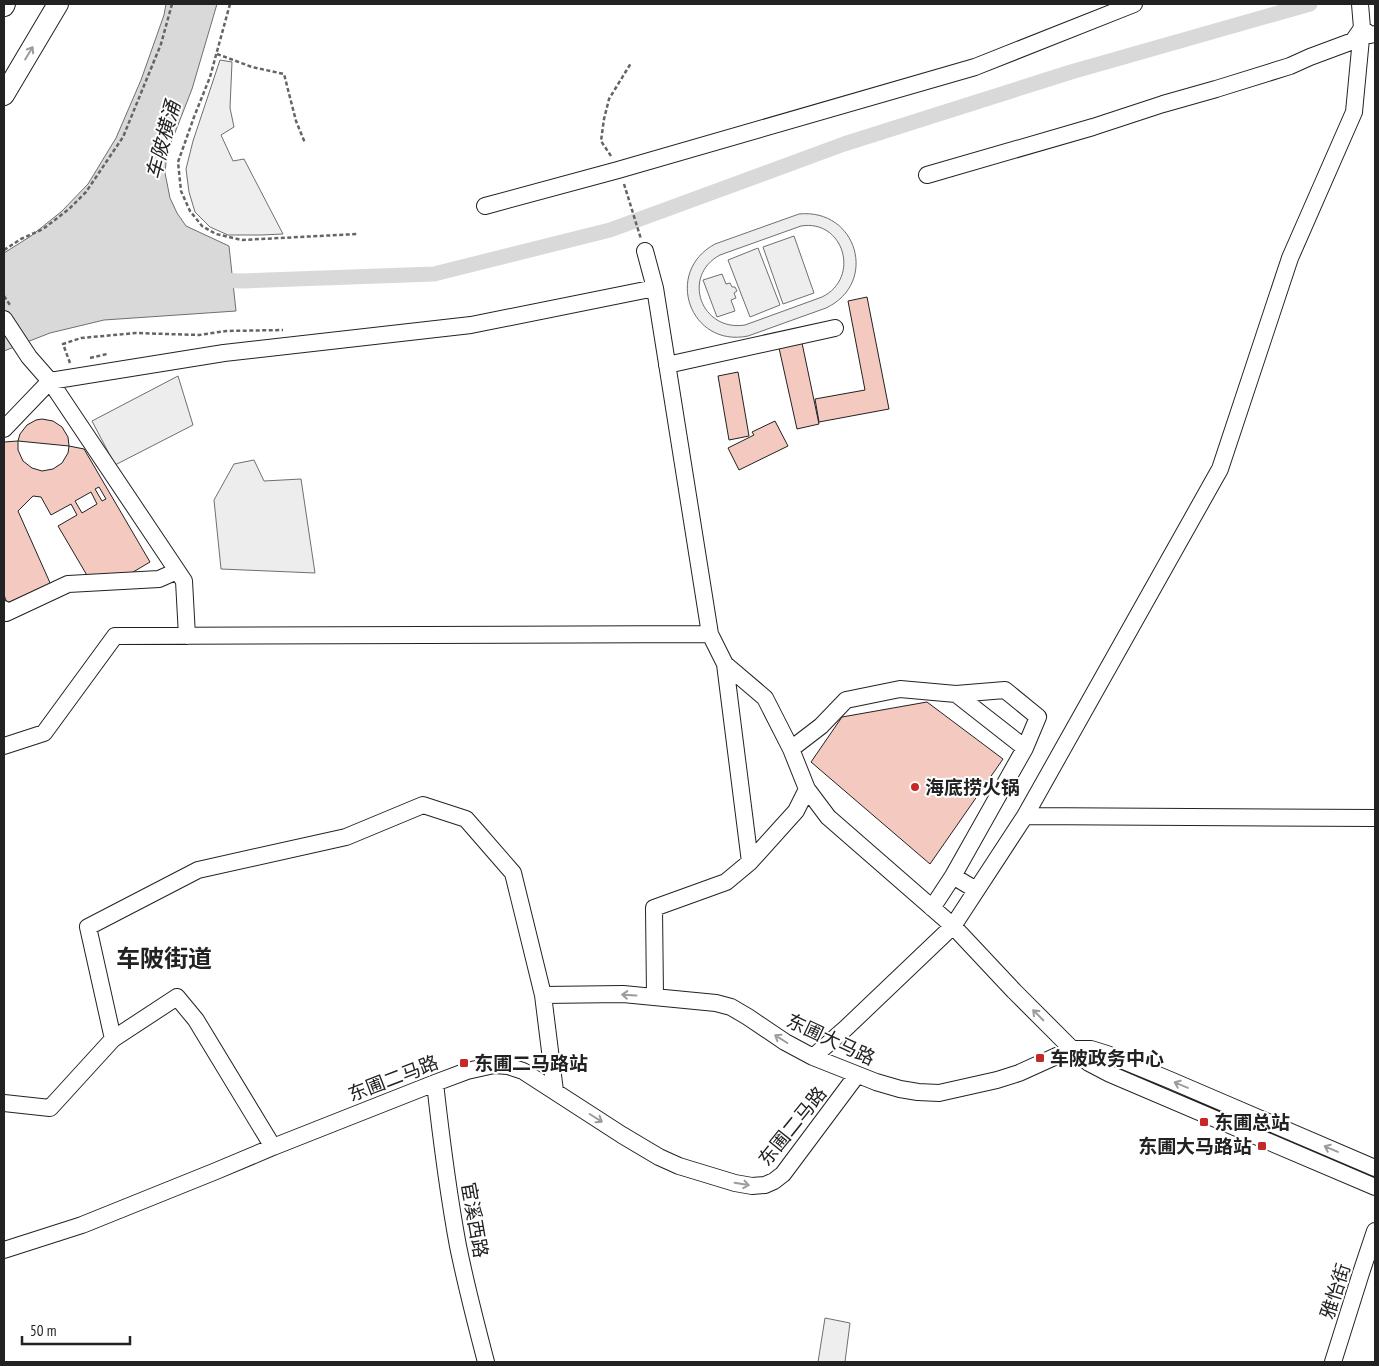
<svg xmlns="http://www.w3.org/2000/svg" width="1379" height="1366" font-family="'PT Sans Narrow','Noto Sans SC',sans-serif">
<style>
.green{fill:#eee;stroke:#6f6f6f;fill-rule:evenodd}
.parking{fill:#ededed;stroke:#6f6f6f}
.water{fill:#d9d9d9;stroke:#6f6f6f}
.lines{fill:none;stroke-linecap:round;stroke-linejoin:round}
.canal{stroke:#d9d9d9;stroke-width:15}
.building{fill:#f3c9c0;stroke:#222;fill-rule:evenodd}
.minor-casing{stroke:#222;stroke-width:18}
.major-casing{stroke:#222;stroke-width:22}
.path{stroke:#646464;stroke-width:2.5;stroke-dasharray:4 2.5;stroke-linecap:butt}
.minor{stroke:#fff;stroke-width:16}
.major{stroke:#fff;stroke-width:20}
.oneway{stroke:#9c9c9c}
.poi-dot{fill:#c62828;stroke:#fff;stroke-width:2}
.labels{text-anchor:middle;stroke-width:4;stroke-linejoin:round;paint-order:stroke}
.poi-label{font-size:19px;font-weight:bold;fill:#222;stroke:#fff;text-anchor:start}
.street-label{font-size:19px;fill:#222;stroke:#fff}
.water-label{font-size:20px;font-style:italic;fill:#222;stroke:#fff}
.district-label{font-size:24px;font-weight:bold;fill:#222;stroke:#fff}
</style>
<rect width="100%" height="100%" fill="#fff"/>
<path class="green" d="M220,60L232,62L230,108L234,127L221,135L233,161L244,159L283,234L261,235H228L210,227L195,212L189,192L186,169L193,141Z
M799,214C857,208 879,283 826,308L748,336C690,348 663,272 715,244ZM801,226C844,219 861,278 822,297L745,325C701,332 681,276 720,255Z
M794,236L814,293L783,304L763,247Z
M758,248L780,305L750,317L728,260Z
M722,274L726,284L730,283L732,287H735L737,291L734,293L736,298L731,300L735,311L717,317L703,280Z
M825,1318L850,1323L845,1362H818Z"/>
<path class="parking" d="M178,376L193,425L115,465L92,421Z
M254,460L264,481L301,479L315,573L221,569L214,500L234,464Z"/>
<path class="water" d="M166,4H217L192,89L167,153L165,173L170,198L177,213L186,226L229,246L236,311L104,320L50,333L4,351V253L31,236L62,211L88,184L116,138L141,80L164,15Z"/>
<g class="lines">
<path class="canal" d="M213,280L243,281L434,274L610,230L844,144L1071,72L1310,4"/>
</g>
<path class="building" d="M867,297L889,409L819,422L815,399L865,390L848,301Z
M802,343L819,424L797,429L779,348Z
M738,372L749,436L729,440L718,376Z
M42,419L53,421L62,427L68,437L69,446L18,441L20,434L27,425L36,420Z
M775,421L788,446L739,470L728,448L754,435L752,432Z
M18,441V450L23,461L32,468L42,471L53,469L62,463L68,453L69,446L84,449L150,562L123,578L88,577L58,526L77,515L71,504L51,515L41,497L33,496L18,511L51,585L7,603L4,595V442ZM99,487L106,499L102,501L95,489ZM91,492L97,504L82,513L75,501Z
M927,702L1003,759L930,864L811,762L842,717Z"/>
<g class="lines">
<defs>
<path id="minor" d="M927,175L1093,127L1163,104L1216,89L1290,66L1310,57L1353,41L1362,28L1370,35L1375,34
M485,206L618,170L975,67L1134,4
M645,251L655,288L710,634L725,664L750,862L726,882L654,908L655,996
M4,319L29,357L50,381L224,353L471,325L655,288
M667,365L835,328
M4,429L50,381L184,581L187,636
M4,609L6,613L68,584L159,579L177,571
M725,664L765,698L791,749L807,789L828,817L953,926L1014,991L1072,1049L1089,1063L1110,1074L1375,1187
M956,694L1005,690L1038,717L1025,748
M4,746L44,733L115,636L710,634
M791,749L821,726L846,700L900,689L956,694L1025,748L953,876L976,890
M1025,816L1375,818
M750,862L796,811L807,789
M932,908L953,876
M543,995L623,994L716,1003L731,1007L748,1017L785,1042L813,1057L876,1082L900,1089L918,1092L939,1093L997,1080L1019,1073L1072,1049H1091L1107,1054L1170,1080L1375,1168
M113,1039L88,927L198,870L346,837L423,805L466,819L513,873L543,995L555,1091
M813,1057L846,1028L953,926L1025,816L1220,469L1290,258L1354,112L1362,28L1360,4
M435,1083C441,1137 448,1192 458,1246C466,1285 476,1324 486,1362
M4,1103L50,1108L113,1039L177,997L196,1020L273,1147
M4,1250L82,1225L216,1171L273,1147L435,1083L467,1071L494,1065L508,1066L523,1071L622,1135L659,1157L679,1166L735,1183L752,1186L765,1185L774,1181L783,1174L857,1075
M1333,1362L1361,1273L1375,1231"/>
<path id="major" d="M4,6L5,4
M4,95L58,4"/>
</defs>
<use href="#minor" class="minor-casing"/>
<use href="#major" class="major-casing"/>
<path class="path" d="M230,4L210,77L194,117L178,162L181,191L190,211L202,226L216,234L242,240L357,234
M217,54L252,67L284,74L296,121L305,143
M611,156L601,141L604,119L609,99L631,63
M624,184L641,239
M4,250L21,239L43,229L69,209L86,192L123,137L161,44L172,4
M4,296L10,305
M90,358L107,354
M70,363L63,344L81,338L136,333L199,335L226,331L283,330"/>
<use href="#minor" class="minor"/>
<use href="#major" class="major"/>
</g>
<defs><path id="oneway-shaft" d="M-6 0H5M1.5-3L5.5 0L1.5 3" fill="none" stroke-width="1.6" stroke-linecap="round" stroke-linejoin="round" transform="scale(1.25)"/></defs>
<g class="oneway">
<use href="#oneway-shaft" transform="translate(29 53) rotate(-59)"/>
<use href="#oneway-shaft" transform="translate(629 995) rotate(-177)"/>
<use href="#oneway-shaft" transform="translate(1038 1015) rotate(-135)"/>
<use href="#oneway-shaft" transform="translate(781 1039) rotate(-148)"/>
<use href="#oneway-shaft" transform="translate(1181 1085) rotate(-157)"/>
<use href="#oneway-shaft" transform="translate(596 1118) rotate(32)"/>
<use href="#oneway-shaft" transform="translate(1331 1149) rotate(-157)"/>
<use href="#oneway-shaft" transform="translate(742 1184) rotate(10)"/>
</g>
<g class="poi-dot">
<circle cx="915" cy="787" r="5"/>
<rect x="1035" y="1053" width="10" height="10" rx="2.5"/>
<rect x="459" y="1058" width="10" height="10" rx="2.5"/>
<rect x="1199" y="1117" width="10" height="10" rx="2.5"/>
<rect x="1257" y="1141" width="10" height="10" rx="2.5"/>
</g>
<g class="labels">
<g class="poi-label">
<text x="925" y="794">海底捞火锅</text>
<text x="1050" y="1065">车陂政务中心</text>
<text x="474" y="1070">东圃二马路站</text>
<text x="1214" y="1129">东圃总站</text>
<text x="1252" y="1153" text-anchor="end">东圃大马路站</text>
</g>
<g class="street-label">
<text transform="translate(831 1039) rotate(25)" y="7">东圃大马路</text>
<text transform="translate(393 1078) rotate(-21)" y="7">东圃二马路</text>
<text transform="translate(792 1126) rotate(-51)" y="7">东圃二马路</text>
<text transform="translate(475 1220) rotate(80)" y="7">宦溪西路</text>
<text transform="translate(1335 1291) rotate(-72)" y="7">雅怡街</text>
</g>
<g class="water-label">
<text transform="translate(163 140) rotate(-75)" y="7">车陂横涌</text>
</g>
<g class="district-label">
<text x="164" y="967">车陂街道</text>
</g>
</g>
<rect width="1379" height="1366" fill="none" stroke="#222222" stroke-width="10"/>
<path d="M22 1336v8h108v-8" fill="none" stroke="#222222" stroke-width="2.5"/>
<text x="30" y="1336" font-size="15" fill="#222222" stroke="#ffffff" stroke-width="4" paint-order="stroke">50 m</text>
</svg>
